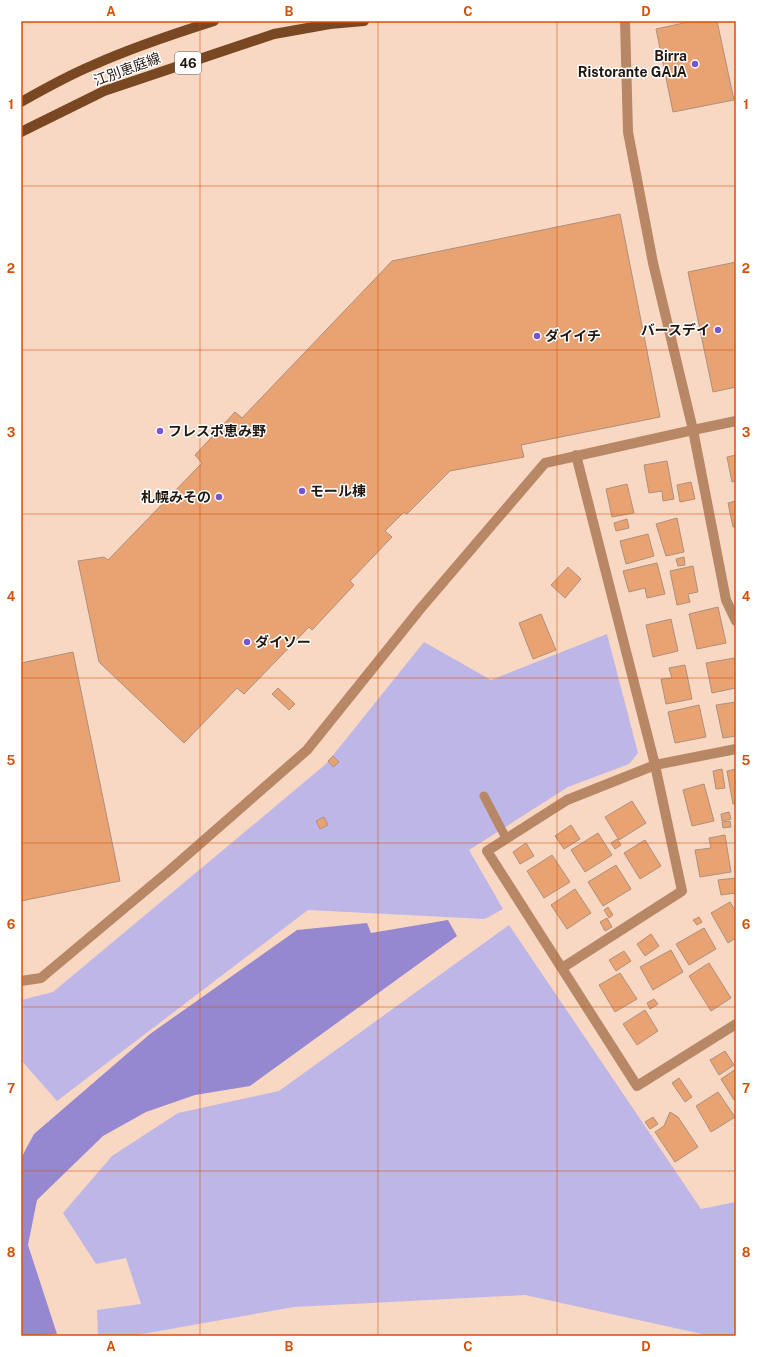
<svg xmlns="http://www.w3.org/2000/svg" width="757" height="1357" font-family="'Public Sans','Noto Sans JP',sans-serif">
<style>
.green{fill:#bdb6e7}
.water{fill:#9588d1}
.building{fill:#e9a271;stroke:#ae907d}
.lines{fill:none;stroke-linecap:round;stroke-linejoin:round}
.service{stroke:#b78766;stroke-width:9}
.minor{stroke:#b78766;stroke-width:10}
.primary{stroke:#794722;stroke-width:10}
.grid{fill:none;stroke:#d4520c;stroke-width:1;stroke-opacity:0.55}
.poi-dot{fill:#7656d0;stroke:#fff;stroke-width:1.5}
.labels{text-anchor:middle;stroke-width:3;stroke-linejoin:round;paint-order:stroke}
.shield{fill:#fff;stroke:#645d57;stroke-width:1}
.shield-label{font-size:13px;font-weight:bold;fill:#22170f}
.poi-label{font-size:14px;font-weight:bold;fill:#22170f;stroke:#fff;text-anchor:start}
.street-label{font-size:14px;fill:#22170f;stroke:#fff}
.neatline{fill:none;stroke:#d4520c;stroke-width:1.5}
.grid-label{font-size:13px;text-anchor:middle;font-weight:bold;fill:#d4520c}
</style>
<rect width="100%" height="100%" fill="#f8d8c3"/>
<path class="green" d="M607,634L638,753L629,764L568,787L469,850L503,909L485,919L308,910L57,1101L21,1060V1000L53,992L326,764L424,642L491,680Z
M509,925L701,1209L736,1202V1336H711L525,1295L294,1307L131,1336H98L97,1310L141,1304L126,1258L96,1264L63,1213L112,1156L178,1113L279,1091Z"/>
<path class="water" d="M448,920L457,936L250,1086L195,1095L146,1112L103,1136L37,1200L28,1245L57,1334L21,1336V1158L34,1134L150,1034L297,930L367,923L371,933Z"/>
<path class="building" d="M693,21H717L734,100L673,112L656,29Z
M620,214L660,417L521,445L524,457L450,471L407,514L404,512L385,531L392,537L350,581L354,585L312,630L309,627L244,694L237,688L184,743L99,662L78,561L104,557L108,560L202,463L195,455L235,412L242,418L392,261Z
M736,262V387L713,392L688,272Z
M736,455V481L732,482L727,457Z
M667,461L674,499L663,501L662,491L649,493L644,465Z
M691,482L695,499L680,502L677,485Z
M627,484L634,513L612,517L606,489Z
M736,501V527H733L728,503Z
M677,518L684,552L666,556L656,524Z
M627,519L629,528L616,531L614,523Z
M648,534L654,556L626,564L620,541Z
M684,557L685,565L678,566L676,559Z
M657,563L665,594L647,598L645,588L629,592L623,571Z
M693,566L698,592L688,594L690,602L677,605L670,571Z
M568,567L581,579L565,598L551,585Z
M718,607L726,643L697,649L689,614Z
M541,614L556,650L533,659L519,623Z
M671,619L678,651L653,657L646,625Z
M73,652L120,881L21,901V663Z
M734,658L736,668V688L712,693L706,663Z
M685,665L692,699L666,704L661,679L672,678L669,668Z
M278,688L295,704L289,710L272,694Z
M736,702V736L723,738L716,705Z
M699,705L706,737L675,743L668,712Z
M333,756L339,762L333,767L328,761Z
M722,769L725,788L716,789L713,771Z
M736,769V804H733L727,771Z
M704,784L714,821L692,826L683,790Z
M632,801L646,823L619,840L605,817Z
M729,812L731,819L722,821L721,814Z
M324,817L328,825L320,829L316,821Z
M730,821L731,827L723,828L722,822Z
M571,825L580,839L564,849L555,836Z
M598,833L612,855L585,872L571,850Z
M725,835L731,872L700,877L695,850L711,848L709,838Z
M617,839L621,845L615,849L611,843Z
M645,840L661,866L640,879L624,853Z
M526,843L534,856L520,864L513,852Z
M552,855L570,882L544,898L527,871Z
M616,865L631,889L603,906L588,882Z
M736,878V893L721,895L718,880Z
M575,889L591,913L567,929L551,905Z
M730,902L736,912V938L728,943L711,913Z
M608,907L613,915L609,918L604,910Z
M699,917L702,922L697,925L693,920Z
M607,918L612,927L605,931L600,922Z
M704,928L716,949L689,965L676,944Z
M651,934L659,946L645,956L637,944Z
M671,950L683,972L653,990L640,967Z
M624,951L631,961L616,971L609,960Z
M709,963L731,998L711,1011L689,976Z
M620,973L637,999L615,1012L599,985Z
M654,999L658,1004L650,1009L647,1003Z
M645,1010L658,1031L637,1045L623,1024Z
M725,1051L734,1065L719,1075L710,1060Z
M736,1069V1099L734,1100L721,1079Z
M679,1078L692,1097L685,1102L672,1083Z
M718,1092L735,1117L711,1132L696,1106Z
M670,1112L678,1117L698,1147L675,1162L655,1132L664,1126Z
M653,1117L658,1124L650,1129L645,1122Z"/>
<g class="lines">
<path class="service" d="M484,796L506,838"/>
<path class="minor" d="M625,21L628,132L653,263L693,430L736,421
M736,749L655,765L567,800L487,851L637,1086L736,1024
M562,968L682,891L655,765L576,455
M21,981L41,978L170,870L307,750L421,608L545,463L693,430L726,600L736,621"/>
<path class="primary" d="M21,102C44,89 67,76 91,66C131,48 173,34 214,21
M21,132L104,91L274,34L330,24L364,21"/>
</g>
<path class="grid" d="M200,21V1336M378,21V1336M557,21V1336M21,186H736M21,350H736M21,514H736M21,678H736M21,843H736M21,1007H736M21,1171H736"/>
<g class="poi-dot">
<circle cx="695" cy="64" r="4"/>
<circle cx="718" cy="330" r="4"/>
<circle cx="537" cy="336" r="4"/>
<circle cx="160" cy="431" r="4"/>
<circle cx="302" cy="491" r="4"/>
<circle cx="219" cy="497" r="4"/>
<circle cx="247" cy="642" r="4"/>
</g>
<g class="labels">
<rect class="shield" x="175" y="52" width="26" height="22" rx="3"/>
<g class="shield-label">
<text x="188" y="68">46</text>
</g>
<g class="poi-label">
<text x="687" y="61" text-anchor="end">Birra<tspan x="687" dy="16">Ristorante GAJA</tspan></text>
<text x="710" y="335" text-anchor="end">バースデイ</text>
<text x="545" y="341">ダイイチ</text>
<text x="168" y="436">フレスポ恵み野</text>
<text x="310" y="496">モール棟</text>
<text x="211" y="502" text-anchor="end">札幌みその</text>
<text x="255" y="647">ダイソー</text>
</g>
<g class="street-label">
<text transform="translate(127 69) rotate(-20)" y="5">江別恵庭線</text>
</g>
</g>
<rect width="757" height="1357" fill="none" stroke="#ffffff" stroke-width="44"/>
<rect x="22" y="22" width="713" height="1313" class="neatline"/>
<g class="grid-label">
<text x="111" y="16">A</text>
<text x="289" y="16">B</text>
<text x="468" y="16">C</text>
<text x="646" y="16">D</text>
<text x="11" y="109">1</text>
<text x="746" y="109">1</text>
<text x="11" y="273">2</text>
<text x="746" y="273">2</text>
<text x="11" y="437">3</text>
<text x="746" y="437">3</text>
<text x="11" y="601">4</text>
<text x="746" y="601">4</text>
<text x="11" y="765">5</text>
<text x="746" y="765">5</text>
<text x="11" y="929">6</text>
<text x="746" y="929">6</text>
<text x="11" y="1093">7</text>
<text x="746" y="1093">7</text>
<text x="11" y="1257">8</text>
<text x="746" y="1257">8</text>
<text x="111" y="1351">A</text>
<text x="289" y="1351">B</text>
<text x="468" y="1351">C</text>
<text x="646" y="1351">D</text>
</g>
</svg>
